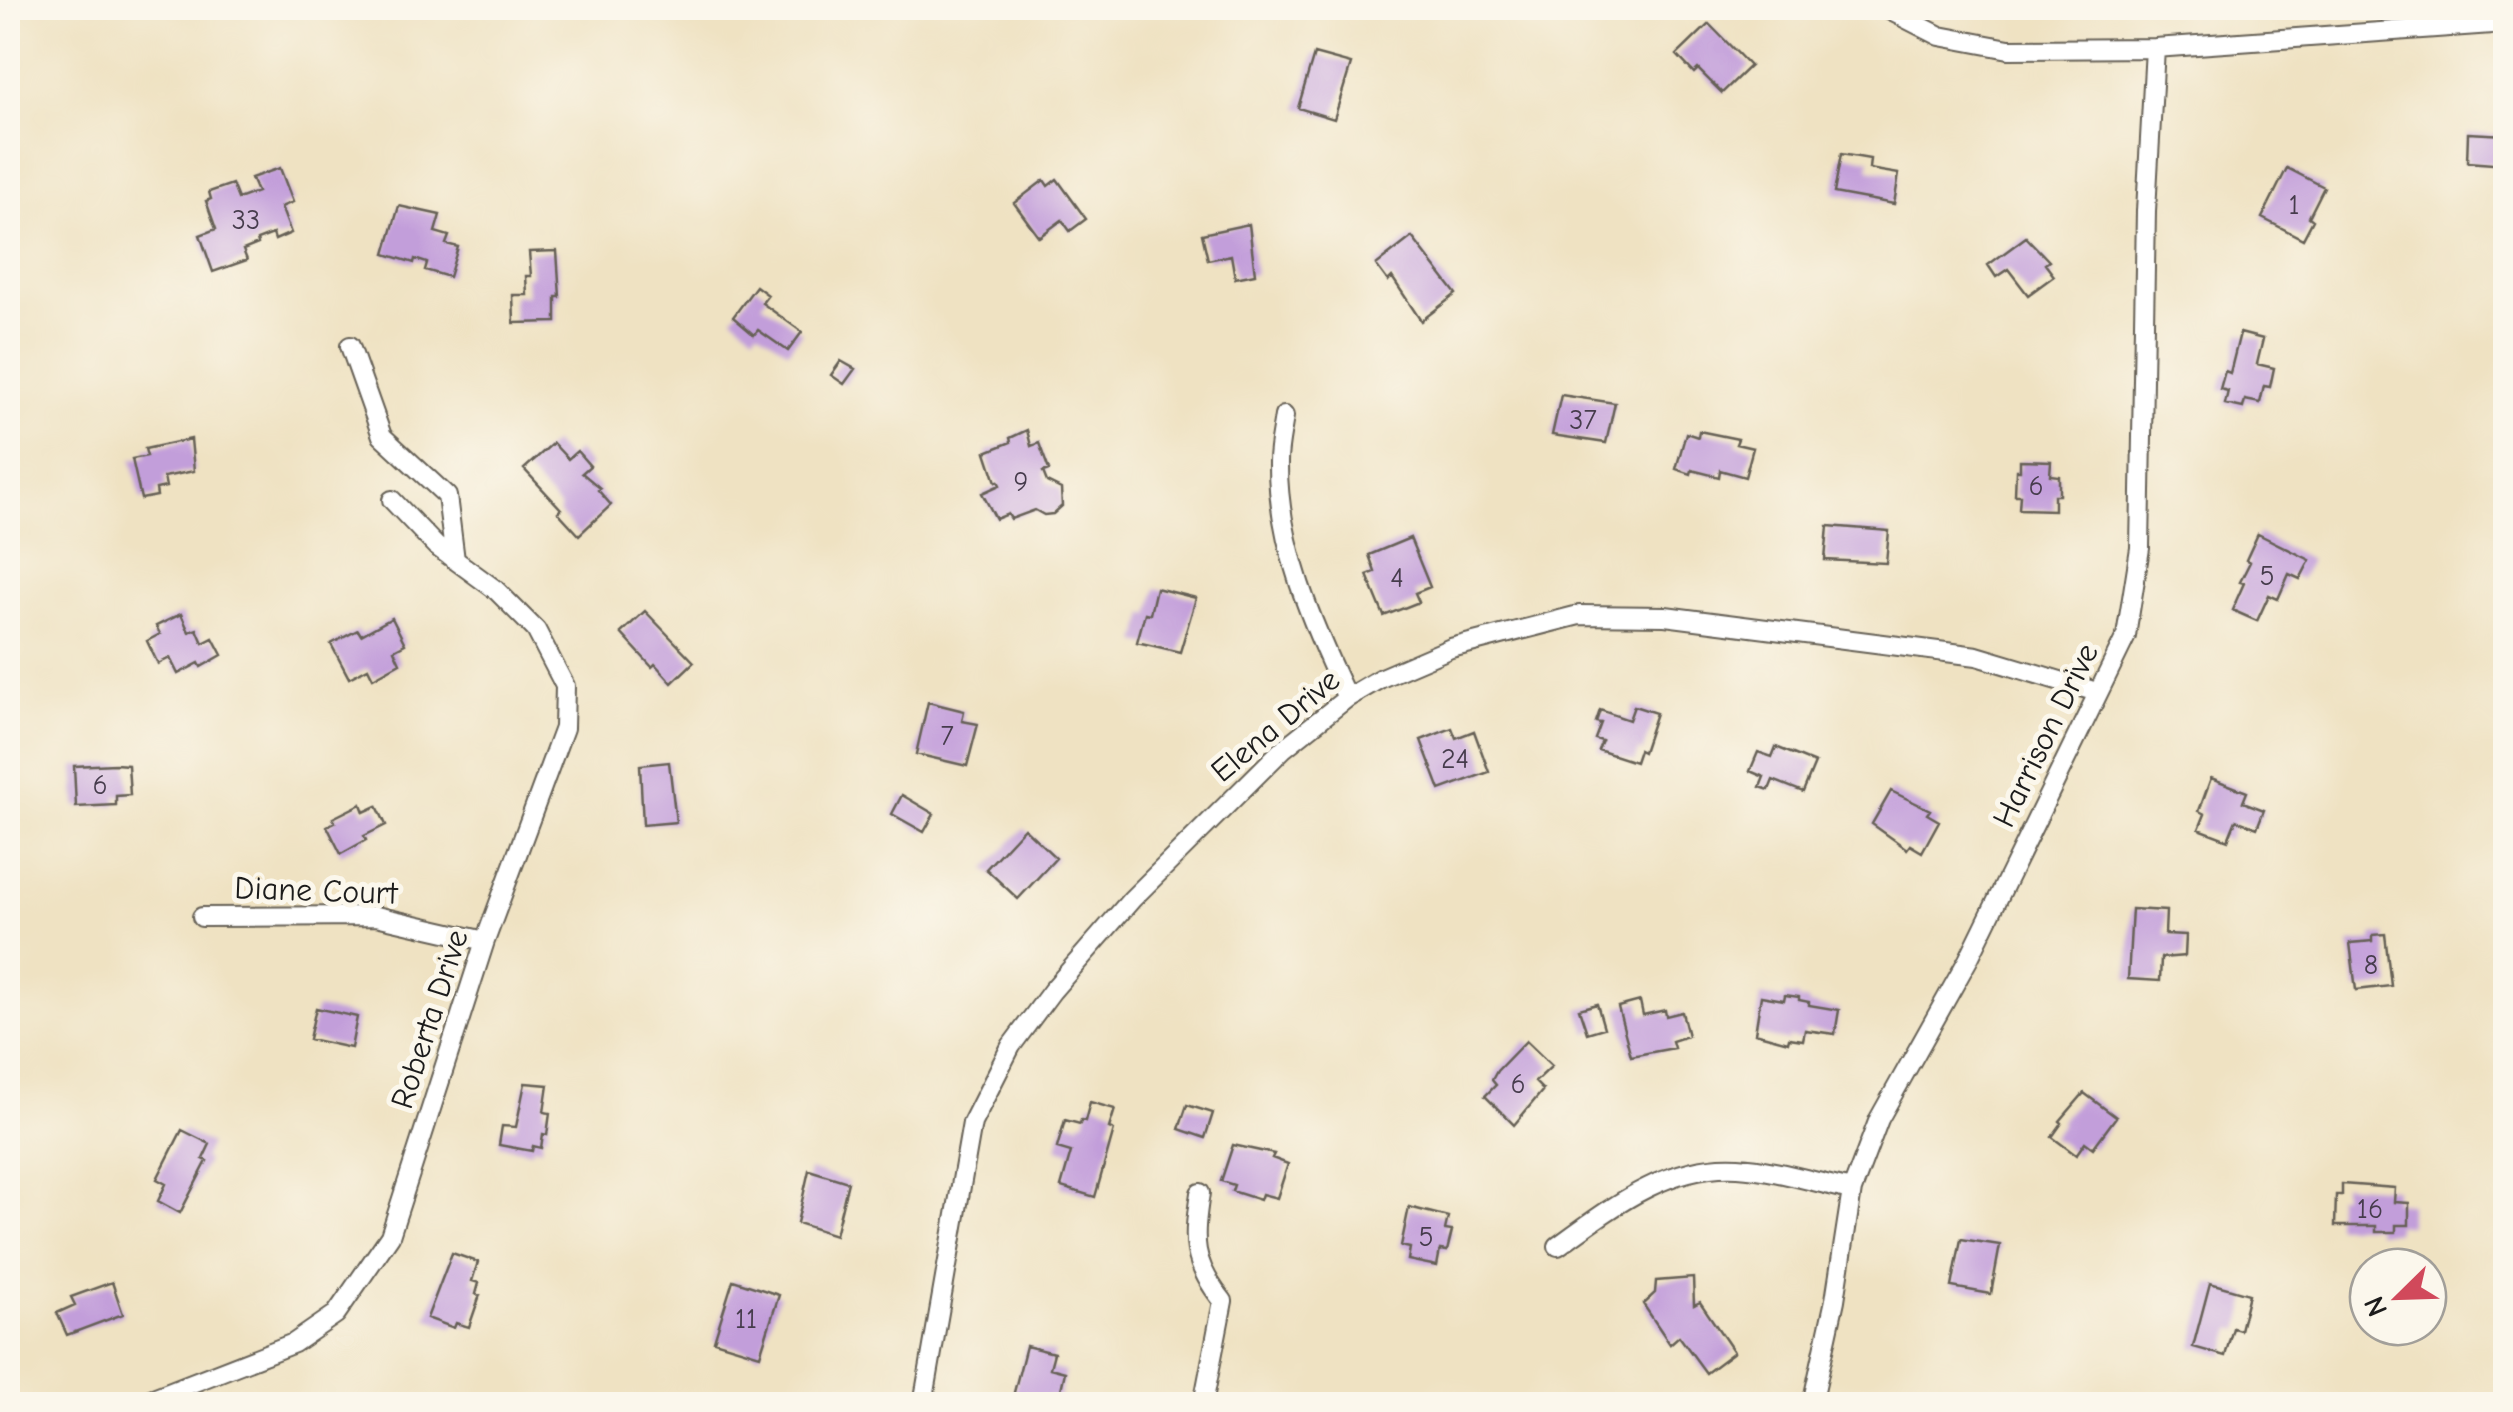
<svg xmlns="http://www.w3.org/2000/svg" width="2513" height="1412" font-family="'Comic Neue',sans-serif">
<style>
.building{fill:#c29eda}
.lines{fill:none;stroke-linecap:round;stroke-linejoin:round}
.minor-casing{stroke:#666156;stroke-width:22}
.minor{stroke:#fff;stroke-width:18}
.labels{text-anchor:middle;stroke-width:10;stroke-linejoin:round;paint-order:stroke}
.number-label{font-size:28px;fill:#463c4c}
.street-label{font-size:32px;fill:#1c1c1c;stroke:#fbf7ec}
</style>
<rect width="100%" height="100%" fill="#fbf7ec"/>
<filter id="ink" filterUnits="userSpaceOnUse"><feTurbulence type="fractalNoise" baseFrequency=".01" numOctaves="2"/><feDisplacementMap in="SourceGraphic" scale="20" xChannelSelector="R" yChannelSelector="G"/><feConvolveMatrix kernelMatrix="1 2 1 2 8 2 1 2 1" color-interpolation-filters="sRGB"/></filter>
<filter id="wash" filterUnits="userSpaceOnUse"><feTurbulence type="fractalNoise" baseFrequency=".0048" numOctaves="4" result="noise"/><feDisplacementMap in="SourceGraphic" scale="40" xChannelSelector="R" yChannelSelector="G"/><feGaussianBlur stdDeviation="2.25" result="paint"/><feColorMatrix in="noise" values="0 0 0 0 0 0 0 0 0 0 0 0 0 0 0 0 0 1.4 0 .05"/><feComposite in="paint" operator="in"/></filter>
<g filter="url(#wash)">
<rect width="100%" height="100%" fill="#efe2c2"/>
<g id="blocks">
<path class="building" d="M1709,24L1750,66L1722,93L1698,69L1694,73L1677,55Z
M1314,54L1351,64L1334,119L1298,108Z
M2468,133L2506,135V165L2467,162Z
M1841,154L1870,159L1869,169L1899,174L1894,204L1834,193Z
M280,168L293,202L281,207L291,233L275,240L273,234L257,240L258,244L243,250L247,260L213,272L200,235L216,229L206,201L211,199L209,192L232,184L238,199L257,192L251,178Z
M2287,168L2324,187L2309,217L2313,220L2303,239L2262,218Z
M1057,179L1086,219L1070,231L1062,220L1039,237L1014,203L1044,180L1048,186Z
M399,206L440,215L435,232L449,236L446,244L458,247L449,277L425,270L427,263L415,259L414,263L385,254Z
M1249,224L1255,274L1235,278L1231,255L1208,260L1202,234Z
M1412,237L1456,294L1421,321L1392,277L1388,281L1376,265Z
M2026,237L2049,261L2045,264L2054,276L2028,295L2008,269L1996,277L1988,265Z
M557,251L560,297H556V322L514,323L513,295H527L526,276H531L529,252Z
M756,286L768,295L762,303L802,332L788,351L758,330L754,335L733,317Z
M2240,333L2263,339L2257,364L2274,368L2270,387L2264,386L2260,403L2245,400L2243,408L2225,404L2228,391L2220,389L2225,371L2230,373Z
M841,361L855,369L844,384L831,375Z
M1561,395L1615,403L1606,443L1552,435Z
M1027,430L1031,446L1039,443L1049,470L1043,472L1047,482L1061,489L1062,506L1053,514L1044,515L1035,510L1011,519L1008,514L996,519L982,493L1000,485L998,481L996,482L986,452L1011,442L1010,438Z
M1699,431L1738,439L1736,444L1753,448L1745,477L1720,470L1719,477L1692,470L1691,474L1676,469L1686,433L1698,437Z
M191,439L194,471L164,477L166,487L156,489L157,496L141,499L132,459L147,456L145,449Z
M553,443L568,459L577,451L590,466L582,473L600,488L598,490L611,505L579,535L558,512L561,509L524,469Z
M2020,460L2051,461L2050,475L2059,476V495H2054V510L2019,509L2020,495H2015L2016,470H2020Z
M1828,526L1889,531L1886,563L1825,560Z
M2258,534L2310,560L2300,579L2289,574L2278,599L2269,595L2257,621L2232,610L2244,583L2240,582L2250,562L2246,560Z
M1410,538L1430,587L1415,593L1419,602L1384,616L1367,575L1375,572L1369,555Z
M1156,588L1196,598L1180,652L1137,642L1145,613L1150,614Z
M645,611L694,662L672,683L655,664L652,667L621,633Z
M181,614L189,632L197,629L203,643L213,638L222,655L201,667L199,663L178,674L170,658L158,664L147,641L160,634L156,626Z
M392,618L405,644L394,650L400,663L373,678L368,668L349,678L331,644L358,630L361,635Z
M928,702L964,711L962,721L978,724L967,766L916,754Z
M1634,706L1656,713L1643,752L1639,750L1635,762L1598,750L1602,741L1595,739L1601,723L1596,722L1600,710L1629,720Z
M1452,728L1456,738L1474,731L1489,772L1440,790L1421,740Z
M1776,747L1815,763L1803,792L1773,780L1769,790L1760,787L1764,777L1750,771L1758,752L1772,757Z
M669,762L676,822L643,825L640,765Z
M115,764L128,765L130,795L116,796V805L76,807L74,766Z
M2211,778L2247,792L2243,802L2264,810L2257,828L2236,820L2228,840L2199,829L2205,814L2199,811Z
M1891,791L1930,810L1927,814L1939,821L1922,852L1910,845L1907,849L1872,824Z
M902,795L934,814L924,832L892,814Z
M361,804L364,812L377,806L386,825L364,836L366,840L341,854L327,826L335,822L333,818Z
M1024,828L1056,858L1018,899L986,869Z
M2132,909L2166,911L2165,934L2186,935L2185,956L2161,958L2160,981L2128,979Z
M2385,934L2391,986L2356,990L2350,943L2373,941V935Z
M1785,995L1799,997V1000L1809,1002V1005L1839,1010L1835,1034L1805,1030L1803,1040L1789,1038L1788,1042L1755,1033L1761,996L1784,1000Z
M1640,1001L1643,1015L1665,1010L1666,1016L1682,1012L1688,1036L1672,1041L1674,1048L1631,1056L1618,1007Z
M1597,1004L1604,1028L1587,1033L1579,1009Z
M316,1008L357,1017L351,1048L309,1039Z
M1526,1041L1552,1066L1535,1082L1543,1090L1514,1125L1485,1096L1496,1085L1492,1080L1497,1071Z
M525,1083L548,1085L544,1112L550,1113L547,1135L543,1134L541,1148L533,1146L532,1151L499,1145L502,1126L516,1127Z
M2084,1093L2116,1117L2093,1148L2085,1142L2076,1155L2052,1137L2062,1123L2060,1121Z
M1090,1102L1115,1109L1109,1128L1114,1130L1095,1197L1061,1187L1071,1152L1057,1148L1065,1120L1080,1124L1081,1120L1085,1121Z
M1187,1105L1213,1113L1205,1138L1179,1129Z
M182,1130L210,1144L203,1159L207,1161L180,1213L158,1201L166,1184L157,1179Z
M1233,1145L1274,1154L1272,1158L1288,1164L1277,1198L1262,1194L1260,1200L1232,1191L1234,1185L1221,1181Z
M809,1170L848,1182L835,1235L797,1223Z
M2342,1184L2395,1188L2394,1202L2409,1203V1225H2396V1232H2376V1226H2335L2336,1195H2342Z
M1409,1207L1448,1217L1445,1230L1452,1231L1447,1251L1440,1250L1437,1266L1408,1260L1410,1248L1401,1246Z
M1961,1239L2000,1245L1991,1294L1952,1287Z
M452,1253L478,1262L472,1281L479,1283L476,1294L480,1295L469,1327L456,1323L454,1328L427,1318Z
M1693,1278L1694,1305L1700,1302L1734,1352L1706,1373L1679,1336L1670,1344L1643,1304L1655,1293L1656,1281Z
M733,1280L779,1295L760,1355L714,1341Z
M112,1282L123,1314L67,1335L57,1313L75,1305L71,1297Z
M2210,1283L2249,1294L2240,1330L2233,1328L2225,1356L2193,1347Z
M1026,1346L1054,1353L1050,1368L1065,1372L1059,1398L1047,1396L1045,1404H1011Z"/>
</g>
</g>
<g filter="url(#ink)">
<use href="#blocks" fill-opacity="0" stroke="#666156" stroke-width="2.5"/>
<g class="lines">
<defs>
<path id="minor" d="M1885,8L1940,36L2009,49L2155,48L2506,23
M350,346L382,436L447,496L455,560
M1284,416C1282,431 1278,447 1278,462C1277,544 1313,626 1347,698
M202,917L376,916L485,941
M1200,1193C1193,1240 1191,1262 1223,1301L1203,1404
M1558,1246C1612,1207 1668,1163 1738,1167C1774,1169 1817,1183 1852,1190
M138,1404L294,1343L336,1314L390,1236L485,941L564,728L565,686L536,630L496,590L436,546L392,500
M923,1404L972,1123L1011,1046L1052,991L1132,899L1283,749L1347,698L1381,678L1451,648L1579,615L1665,616L1977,656L2097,692
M1812,1404L1835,1300L1852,1190L1879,1119L1968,960L2126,636L2140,548L2146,211L2155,48"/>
</defs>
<use href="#minor" class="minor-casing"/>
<use href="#minor" class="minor"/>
</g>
</g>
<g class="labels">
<g class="number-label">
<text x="2294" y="214">1</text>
<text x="246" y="229">33</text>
<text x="1583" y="429">37</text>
<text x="1021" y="491">9</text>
<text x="2036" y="495">6</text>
<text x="2267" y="585">5</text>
<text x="1397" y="587">4</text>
<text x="947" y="745">7</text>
<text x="1455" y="768">24</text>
<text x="100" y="794">6</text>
<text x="2371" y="974">8</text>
<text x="1518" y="1093">6</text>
<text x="2370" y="1218">16</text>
<text x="1426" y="1246">5</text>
<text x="746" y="1328">11</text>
</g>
<g class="street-label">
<text transform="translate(1275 725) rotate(-40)" y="11">Elena Drive</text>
<text transform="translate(2045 735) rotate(-64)" y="11">Harrison Drive</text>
<text transform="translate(316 890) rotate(2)" y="11">Diane Court</text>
<text transform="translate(429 1019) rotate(-72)" y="11">Roberta Drive</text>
</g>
</g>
<rect width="2513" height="1412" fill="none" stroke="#fbf7ec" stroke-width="40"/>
<g transform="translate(2398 1297) rotate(247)"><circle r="48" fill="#fbf7ec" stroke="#a29f99" stroke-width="2.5"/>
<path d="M0-8L18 38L0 25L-18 38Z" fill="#d1495b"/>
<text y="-15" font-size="28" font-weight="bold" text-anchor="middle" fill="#1c1c1c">N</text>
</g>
</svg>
